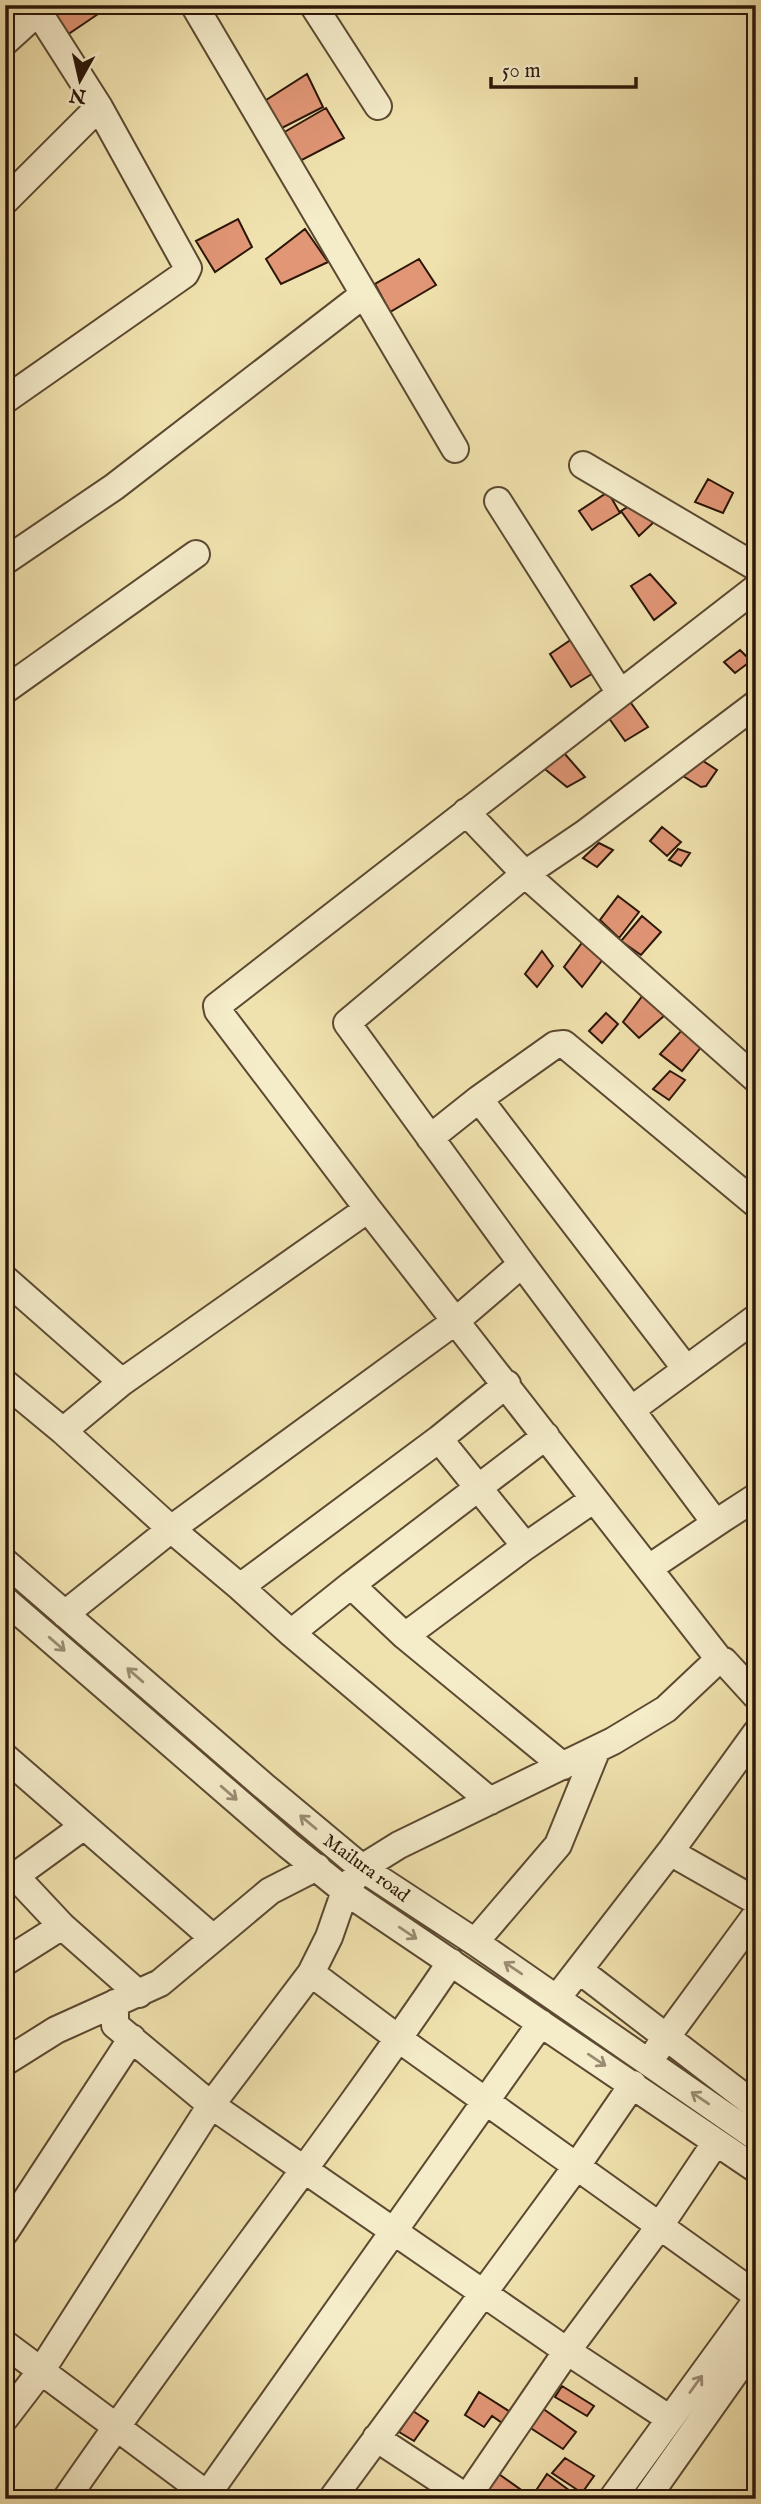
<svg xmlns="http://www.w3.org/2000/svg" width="761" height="2504" font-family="'IM FELL English',serif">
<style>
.building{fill:#e19676;stroke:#2b1608;stroke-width:2}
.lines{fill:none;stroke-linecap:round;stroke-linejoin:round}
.minor-casing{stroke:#5c4932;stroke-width:30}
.minor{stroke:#f5ecca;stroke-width:26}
.oneway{stroke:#9a8c73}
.labels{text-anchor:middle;stroke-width:5;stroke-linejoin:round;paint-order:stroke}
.street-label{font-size:19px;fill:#2b1608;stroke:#f5ecca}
</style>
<rect width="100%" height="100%" fill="#f0e2ae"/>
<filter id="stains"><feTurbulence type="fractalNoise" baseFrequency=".00286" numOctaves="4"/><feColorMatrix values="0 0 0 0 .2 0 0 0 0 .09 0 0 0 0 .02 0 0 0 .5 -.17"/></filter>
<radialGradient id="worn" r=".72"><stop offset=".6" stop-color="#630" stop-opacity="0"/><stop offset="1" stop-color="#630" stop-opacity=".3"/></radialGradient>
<path class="building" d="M55,5H97L101,12L67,35L51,8Z
M307,74L323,107L280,129L263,102Z
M326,108L344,138L298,162L281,134Z
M238,219L252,247L215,272L196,241Z
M305,229L328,262L281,284L266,259Z
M419,259L436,285L390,312L375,284Z
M708,479L733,493L723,513L695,502Z
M608,492L620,513L592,530L579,511Z
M637,501L654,522L639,536L621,511Z
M650,574L676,603L654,620L631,586Z
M575,637L595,672L571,687L550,654Z
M740,650L751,661L735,673L724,662Z
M626,696L648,727L625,741L606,714Z
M564,753L585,777L567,787L541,766Z
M697,757L717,770L706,786L701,787L683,776Z
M662,827L681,842L667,856L650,841Z
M599,843L613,850L597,867L583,858Z
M678,849L690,853L681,866L669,860Z
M618,896L639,912L619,938L600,920Z
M642,916L661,932L641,955L621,941Z
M584,940L603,959L582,987L564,967Z
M542,951L553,966L537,987L525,974Z
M643,995L665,1015L639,1038L623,1022Z
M606,1013L618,1024L602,1043L589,1031Z
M682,1030L702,1046L682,1071L660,1054Z
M670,1071L685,1080L669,1100L653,1089Z
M562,2386L594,2406L587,2416L555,2397Z
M479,2392L512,2413L505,2425L492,2416L484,2427L465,2415Z
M542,2408L576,2432L563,2449L529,2427Z
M413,2411L428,2421L414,2441L399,2432Z
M565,2458L594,2476L582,2493L552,2473Z
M496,2472L531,2497L529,2499H486L480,2495Z
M547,2474L581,2499H537L533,2495Z"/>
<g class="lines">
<defs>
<path id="minor" d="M194,5L455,449
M313,5L378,106
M5,42L38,12
M5,201L99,107
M5,400L185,274L188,268L99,107L34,5
M583,465L756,567
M498,501L620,693
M5,561L114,487L363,295
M5,690L196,554
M466,812L525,874L756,1079
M479,1099L686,1369
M430,1138L479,1099L555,1045L564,1044L756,1204
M522,1264L711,1517L719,1521L722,1519L756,1497
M5,1279L122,1382
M5,1383L63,1431L171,1529L240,1587L291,1633L490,1801
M631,1410L756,1318
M63,1431L122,1382L368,1209
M523,1548L594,1499
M5,1562L265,1787L362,1868L475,1942L756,2137
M649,1568L719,1521
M351,1585L546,1436
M240,1587L439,1439L507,1384
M5,1600L288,1845L345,1891L756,2169
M65,1614L171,1529L457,1320L522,1264L347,1023L525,874L584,834L756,704
M291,1633L351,1585L405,1636L563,1766
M405,1636L523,1548L522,1542L439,1439
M719,1659L368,1209L218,1011L217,1006L756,588
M5,1757L213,1938
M84,1826L18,1874L17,1878L62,1926L139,1994
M670,1852L756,1901
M475,1942L558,1845L597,1749
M5,1962L62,1926
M579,1970L756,2106
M311,1973L399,2039L756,2295
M557,1998L670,1852L756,1733
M115,2003V2025L211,2105L567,2351L670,2419
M657,2050L756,1915
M5,2062L56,2030L160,1983L270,1891L317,1867
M5,2232L132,2038
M5,2344L213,2499
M5,2418L41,2371L211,2105L311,1973L329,1937L345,1891L362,1868L399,1845L613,1741L666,1709L719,1659L724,1661L756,1696
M376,2438L469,2499
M66,2499C191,2317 328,2144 451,1962
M204,2499L541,2023
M332,2499L576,2167L633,2084
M466,2499L567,2351L659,2227L716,2142
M612,2499L756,2301
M646,2499L756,2343"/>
</defs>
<use href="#minor" class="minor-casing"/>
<use href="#minor" class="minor"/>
</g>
<defs><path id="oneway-shaft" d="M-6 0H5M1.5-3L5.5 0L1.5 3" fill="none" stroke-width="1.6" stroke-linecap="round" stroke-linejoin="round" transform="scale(1.75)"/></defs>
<g class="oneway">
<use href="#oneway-shaft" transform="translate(57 1644) rotate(41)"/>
<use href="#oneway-shaft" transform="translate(135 1675) rotate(-139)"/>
<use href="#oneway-shaft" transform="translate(229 1793) rotate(41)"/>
<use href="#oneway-shaft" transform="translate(308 1822) rotate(-140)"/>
<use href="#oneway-shaft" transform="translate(408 1933) rotate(34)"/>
<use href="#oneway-shaft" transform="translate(513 1968) rotate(-146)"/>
<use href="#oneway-shaft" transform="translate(597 2060) rotate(34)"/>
<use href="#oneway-shaft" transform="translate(700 2098) rotate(-146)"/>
<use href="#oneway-shaft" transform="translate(696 2384) rotate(-54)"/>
</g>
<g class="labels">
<g class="street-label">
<text transform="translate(367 1867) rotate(36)" y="7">Mailura road</text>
</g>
</g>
<rect width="761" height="2504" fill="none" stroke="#f0e2ae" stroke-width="28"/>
<rect x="7" y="7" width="747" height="2490" fill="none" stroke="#2b1608" stroke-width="3.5"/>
<rect x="14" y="14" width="733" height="2476" fill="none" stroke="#2b1608" stroke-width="2"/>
<g transform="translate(80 80) rotate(188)" stroke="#f5ecca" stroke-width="5" paint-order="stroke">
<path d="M0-5L12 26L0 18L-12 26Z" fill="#2b1608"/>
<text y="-10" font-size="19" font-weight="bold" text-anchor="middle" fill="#2b1608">N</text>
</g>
<path d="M491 77v10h145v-10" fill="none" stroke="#2b1608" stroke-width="3.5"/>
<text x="502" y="77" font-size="21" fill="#2b1608" stroke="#f5ecca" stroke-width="5" paint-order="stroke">50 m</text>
<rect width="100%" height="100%" filter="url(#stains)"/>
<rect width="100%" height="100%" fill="url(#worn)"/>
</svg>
